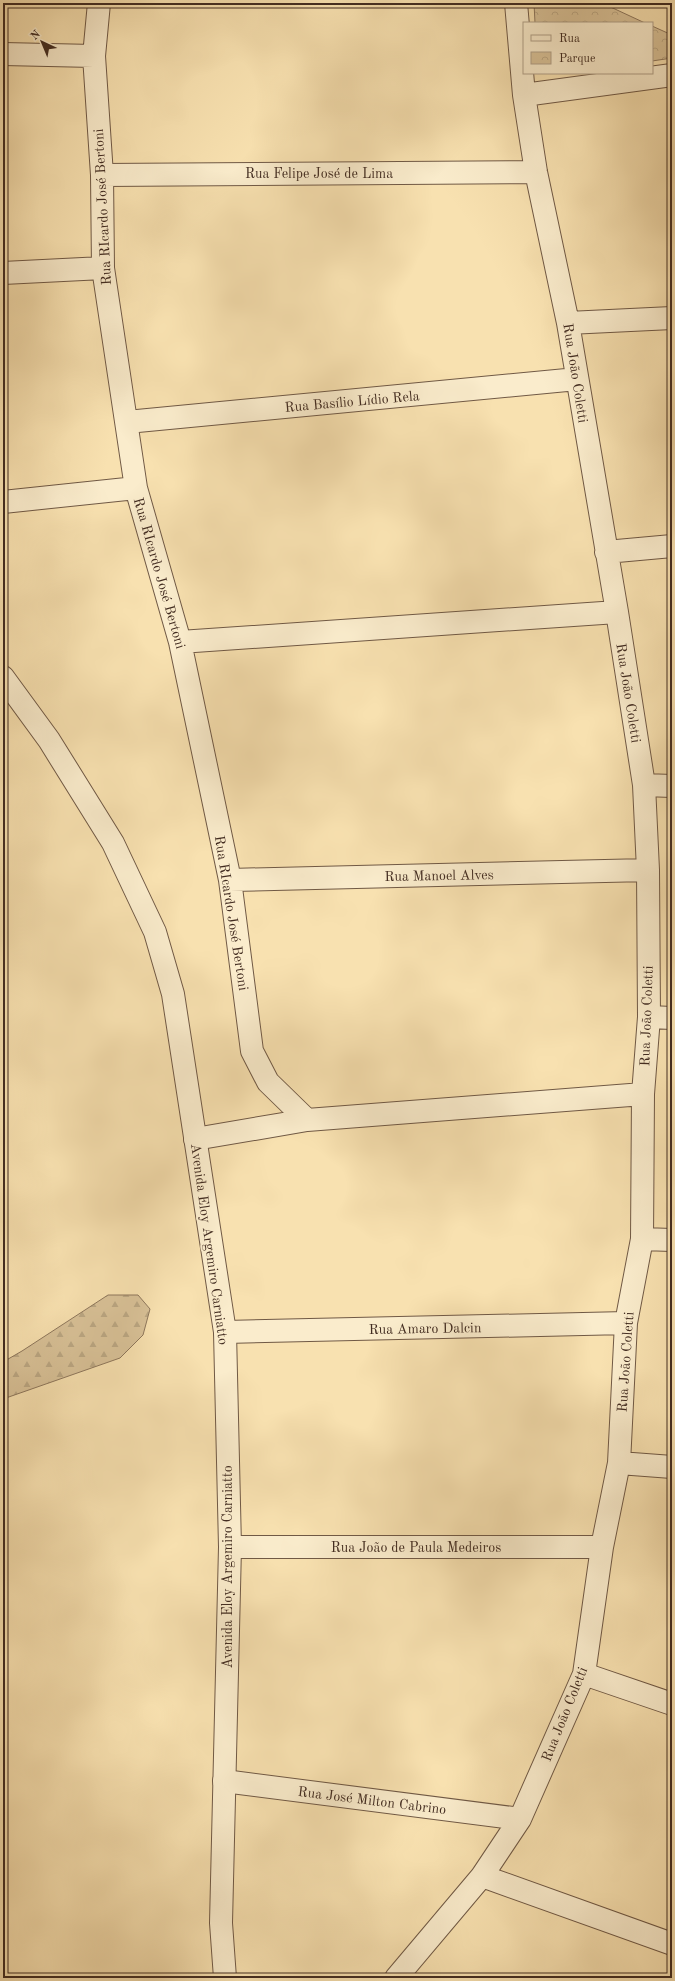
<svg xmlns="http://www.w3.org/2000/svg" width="675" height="1981" font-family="'Old Standard TT',serif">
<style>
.forest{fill:url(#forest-firs);stroke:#8e775c}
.park{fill:url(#park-crowns);stroke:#8e775c}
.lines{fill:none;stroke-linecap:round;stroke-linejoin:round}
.minor-casing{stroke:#705945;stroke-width:24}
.tertiary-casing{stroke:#705945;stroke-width:24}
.minor{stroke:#faeccc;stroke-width:22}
.tertiary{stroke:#faeccc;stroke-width:22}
.labels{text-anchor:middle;stroke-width:3.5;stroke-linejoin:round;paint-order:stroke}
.street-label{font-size:14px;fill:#422c21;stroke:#faeccc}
</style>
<defs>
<pattern id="forest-firs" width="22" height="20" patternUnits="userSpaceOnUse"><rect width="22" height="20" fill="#d9c298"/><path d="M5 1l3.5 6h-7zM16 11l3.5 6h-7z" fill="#bba783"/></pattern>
<pattern id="park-crowns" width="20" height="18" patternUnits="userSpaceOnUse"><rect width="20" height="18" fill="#d9c298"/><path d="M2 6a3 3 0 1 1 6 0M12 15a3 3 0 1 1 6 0" fill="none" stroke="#bba783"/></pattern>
</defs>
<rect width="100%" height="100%" fill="#f8e1b0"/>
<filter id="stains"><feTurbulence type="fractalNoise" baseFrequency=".005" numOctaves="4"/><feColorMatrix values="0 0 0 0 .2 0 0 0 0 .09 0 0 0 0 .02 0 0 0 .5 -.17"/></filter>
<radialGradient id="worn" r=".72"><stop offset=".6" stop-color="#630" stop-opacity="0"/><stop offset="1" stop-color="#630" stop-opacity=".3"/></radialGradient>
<path class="forest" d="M108,1295H138L150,1309L143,1335L120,1358L3,1399V1362L22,1351Z"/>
<path class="park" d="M534,3H602L645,23H535Z
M652,26L672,35V58L652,61Z"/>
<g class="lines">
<defs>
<path id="minor" d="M99,3L94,56L102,175L103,268L136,488L180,642L230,880L252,1051L268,1082L307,1120
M3,54L94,56
M524,95L672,75
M102,175L536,172
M3,273L103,268
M568,323L672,318
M127,422L577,379
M3,502L136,488
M606,552L672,546
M180,642L617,612
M644,785L672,786
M230,880L648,870
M649,1017L672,1018
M195,1139L307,1120L643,1094
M642,1239L672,1240
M225,1332L626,1323
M619,1463L672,1467
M230,1547H602
M584,1674L672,1704
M224,1781L520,1819
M482,1876L672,1944
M396,1978L482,1876L520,1819L584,1674L602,1547L619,1463L626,1323L642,1239L643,1094L649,1017L648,870L644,785L617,612L568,323L536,172L524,95L516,3"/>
<path id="tertiary" d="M3,677L49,740L113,843L155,932L173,994L225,1332L230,1547L221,1923L225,1978"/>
</defs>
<use href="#minor" class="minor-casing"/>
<use href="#tertiary" class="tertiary-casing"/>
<use href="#minor" class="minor"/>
<use href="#tertiary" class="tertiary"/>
</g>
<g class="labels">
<g class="street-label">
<text x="319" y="178">Rua Felipe José de Lima</text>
<text transform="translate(102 207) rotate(-93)" y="5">Rua RIcardo José Bertoni</text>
<text transform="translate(576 373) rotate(81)" y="5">Rua João Coletti</text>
<text transform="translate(352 401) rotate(-5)" y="5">Rua Basílio Lídio Rela</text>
<text transform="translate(160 573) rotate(74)" y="5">Rua RIcardo José Bertoni</text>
<text transform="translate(629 693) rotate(81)" y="5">Rua João Coletti</text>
<text transform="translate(439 875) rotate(-1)" y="5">Rua Manoel Alves</text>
<text transform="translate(232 913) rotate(81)" y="5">Rua RIcardo José Bertoni</text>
<text transform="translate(646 1016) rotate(-88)" y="5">Rua João Coletti</text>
<text transform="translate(210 1244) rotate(82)" y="5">Avenida Eloy Argemiro Carniatto</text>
<text transform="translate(425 1328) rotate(-1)" y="5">Rua Amaro Dalcin</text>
<text transform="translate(625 1362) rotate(-86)" y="5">Rua João Coletti</text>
<text x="416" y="1552">Rua João de Paula Medeiros</text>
<text transform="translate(227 1567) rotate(-90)" y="5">Avenida Eloy Argemiro Carniatto</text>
<text transform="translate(564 1714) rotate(-68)" y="5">Rua João Coletti</text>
<text transform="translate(372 1800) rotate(7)" y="5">Rua José Milton Cabrino</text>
</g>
</g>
<rect width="675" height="1981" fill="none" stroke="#f8e1b0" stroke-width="16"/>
<rect x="4" y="4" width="667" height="1973" fill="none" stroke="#422c21" stroke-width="2"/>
<rect x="8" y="8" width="659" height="1965" fill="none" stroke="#422c21"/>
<rect x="523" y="22" width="130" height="52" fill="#faeccc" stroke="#b09f88"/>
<rect x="531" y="35" width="20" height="6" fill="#faeccc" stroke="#b09f88"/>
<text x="559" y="42" font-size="12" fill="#422c21">Rua</text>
<rect x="531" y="52" width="20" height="12" fill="url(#park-crowns)" stroke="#b09f88"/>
<text x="559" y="62" font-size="12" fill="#422c21">Parque</text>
<g transform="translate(42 42) rotate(316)" stroke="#faeccc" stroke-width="3" paint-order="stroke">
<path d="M0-3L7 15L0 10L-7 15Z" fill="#422c21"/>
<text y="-6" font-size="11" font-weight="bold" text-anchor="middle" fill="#422c21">N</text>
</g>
<rect width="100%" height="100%" filter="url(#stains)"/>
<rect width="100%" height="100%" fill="url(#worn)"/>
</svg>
